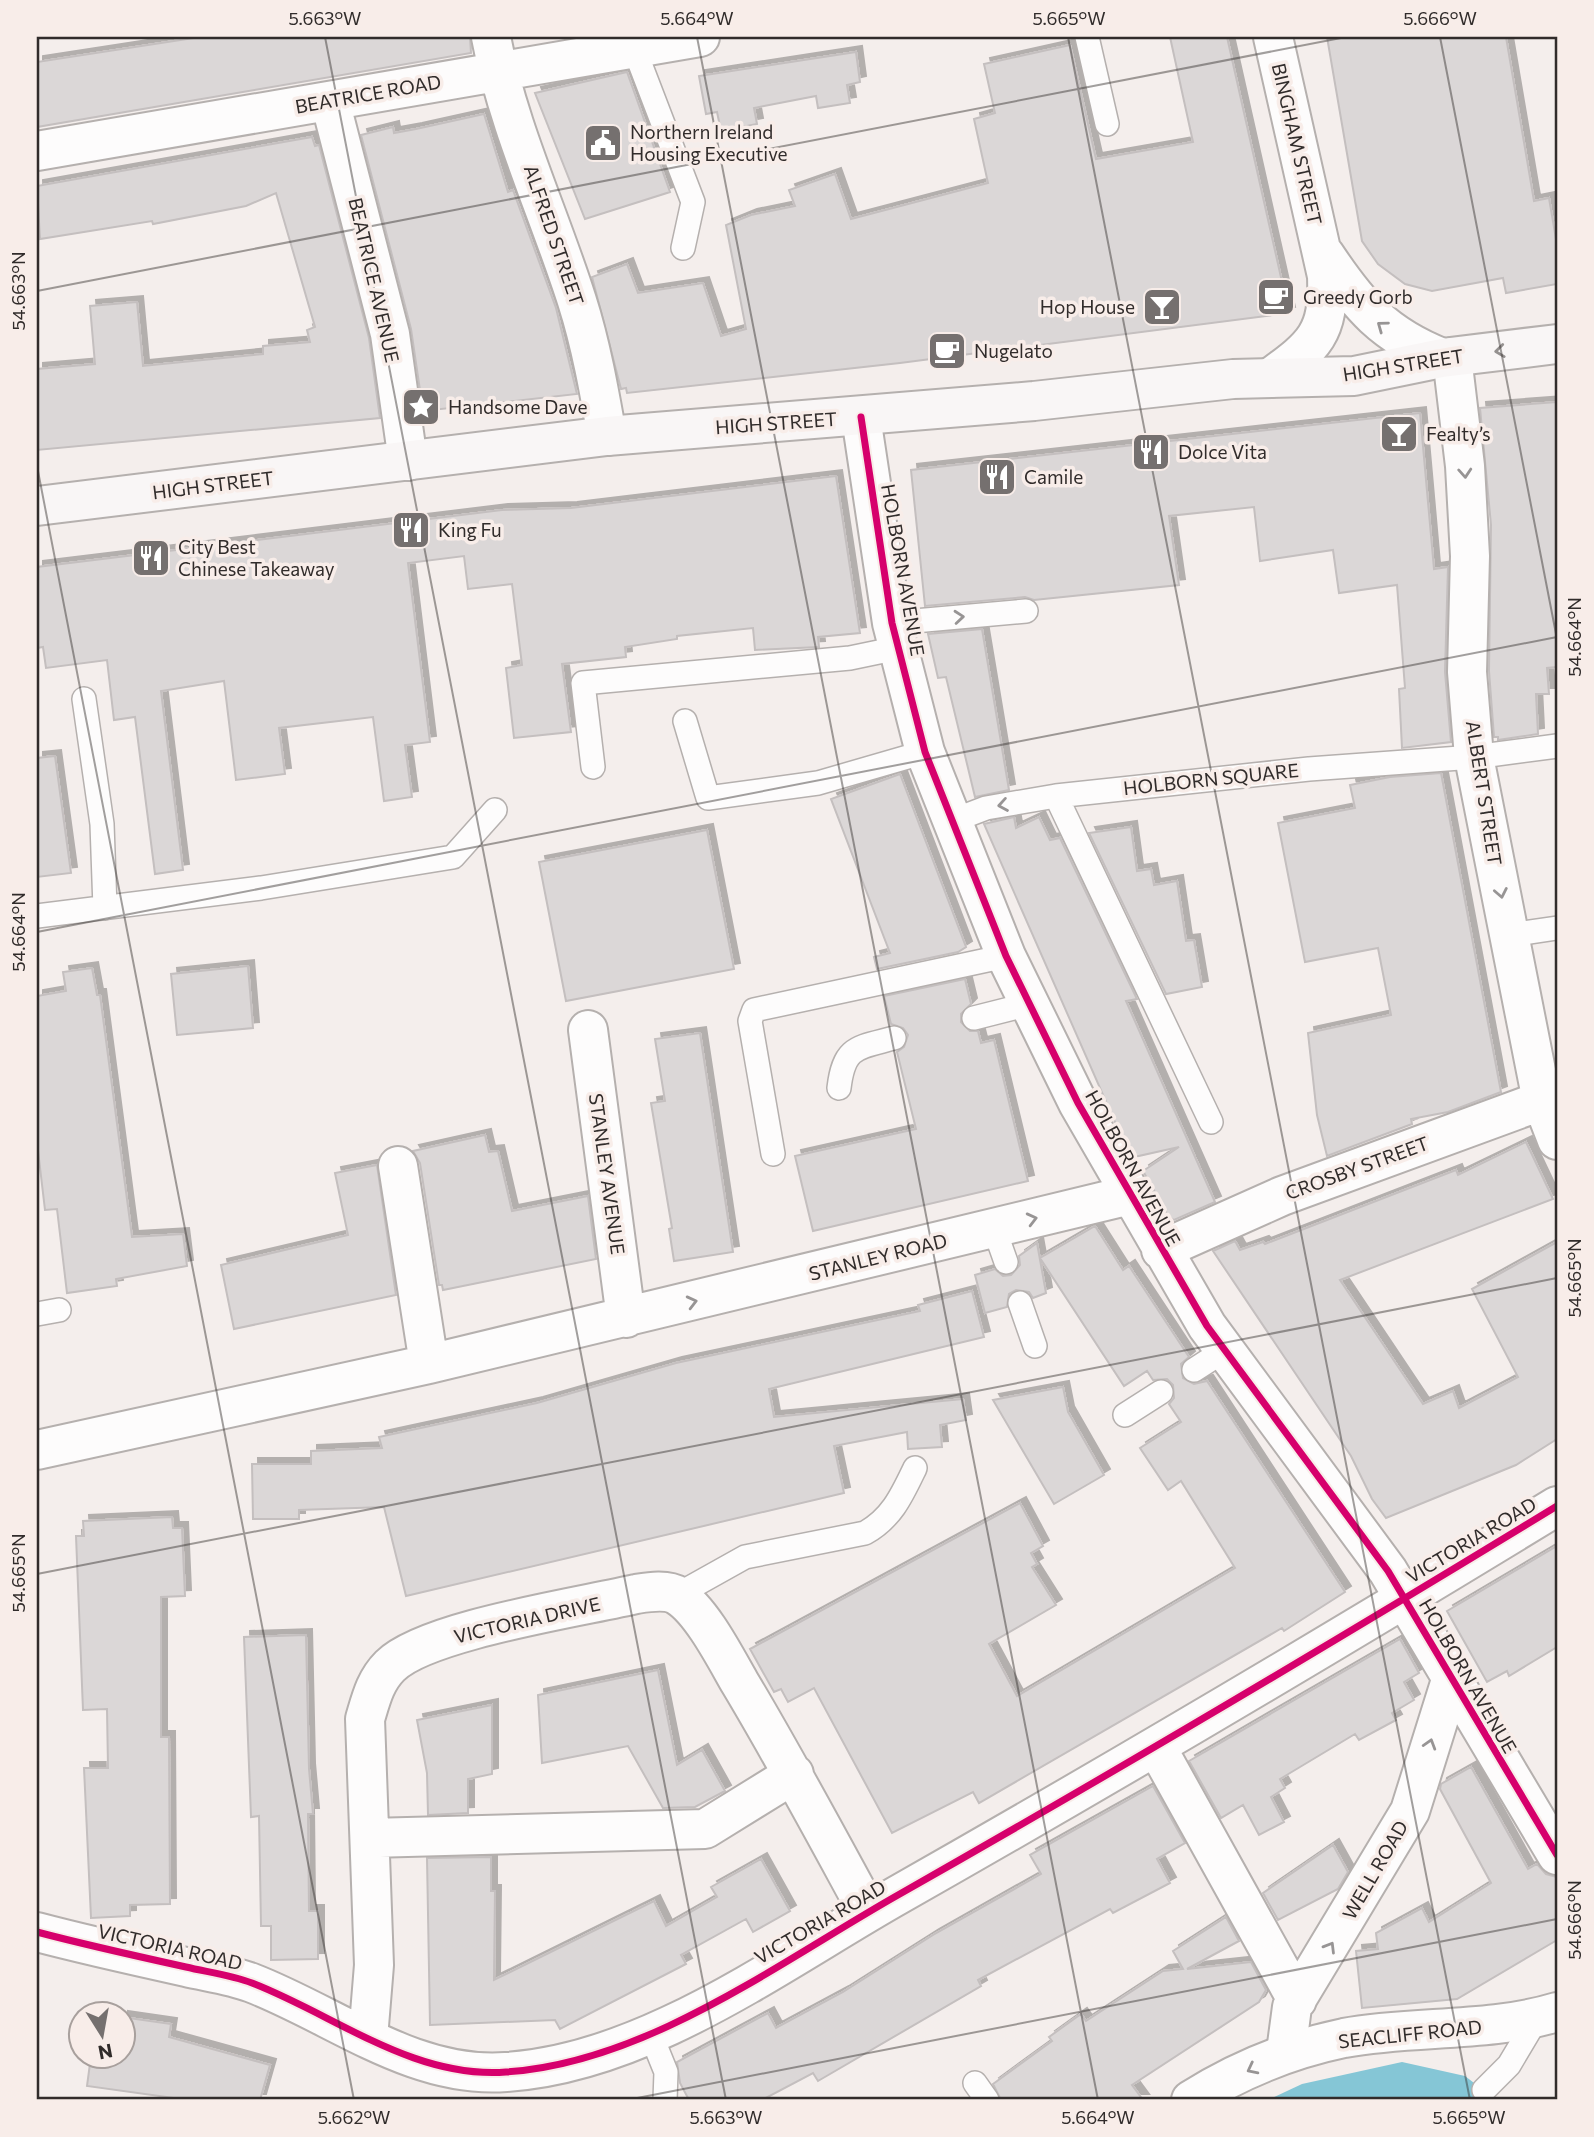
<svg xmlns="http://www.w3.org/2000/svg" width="1594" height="2137" font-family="Commissioner,sans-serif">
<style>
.water{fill:#85c6d6}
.building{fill:#dbd7d7;stroke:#c4bfbf;stroke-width:2;filter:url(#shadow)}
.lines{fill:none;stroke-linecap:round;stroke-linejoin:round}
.service-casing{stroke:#b5b0ae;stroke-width:26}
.minor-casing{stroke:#b5b0ae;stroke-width:42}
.tertiary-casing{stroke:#b5b0ae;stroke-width:42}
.secondary-casing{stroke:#b5b0ae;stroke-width:42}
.service{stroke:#fdfcfc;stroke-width:23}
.minor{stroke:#fdfcfc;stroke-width:38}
.tertiary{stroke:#fdfcfc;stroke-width:38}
.secondary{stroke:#f9f6f6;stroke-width:38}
.cycleway-casing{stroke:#f8ede9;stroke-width:11}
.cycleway{stroke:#d6006c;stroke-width:7}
.oneway{stroke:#979494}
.oneway2{stroke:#959190}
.ticks{fill:none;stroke:#312c2b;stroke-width:2;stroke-opacity:0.45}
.labels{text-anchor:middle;stroke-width:7;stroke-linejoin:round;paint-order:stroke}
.street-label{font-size:19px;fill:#312c2b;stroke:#f8ede9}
.poi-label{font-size:19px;fill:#312c2b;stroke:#f8ede9;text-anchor:start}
.neatline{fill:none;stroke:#312c2b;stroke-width:2.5}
.ticks-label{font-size:18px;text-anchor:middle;fill:#312c2b}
</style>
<defs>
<filter id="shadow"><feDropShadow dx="6" dy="-6" stdDeviation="0" flood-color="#0004"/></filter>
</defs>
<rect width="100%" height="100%" fill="#f4eeec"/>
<path class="water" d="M1402,2062L1465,2076L1496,2100H1268L1302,2084Z"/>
<path class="building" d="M200,37H470L471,53L37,127V62Z
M1170,37H1227L1289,313L900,363L627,393L626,388L621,389L592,277L627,264L638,293L703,283L721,336L746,329L726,225L751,215L795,206L789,190L835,174L851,219L988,183L974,119L995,113L984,64L1070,45L1096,159L1193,142Z
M1327,37H1506L1534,201L1549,198L1557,245V284L1506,293L1503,278L1432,291L1405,284L1378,264L1362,241Z
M856,52L860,82L847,85L850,103L818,108L816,96L754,108L757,124L721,131L717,112L706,114L699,76Z
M627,72L670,192L585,219L535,93Z
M484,114L508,192L513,190L556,308L577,394L423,411L411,329L361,135L393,127L394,133L416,129Z
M312,137L315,146L319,145L369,338L380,418L37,450V369L95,364L90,306L137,302L143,366L263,354V346L310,342L307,330L315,327L276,193L246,206L153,224L152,221L40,239L37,186Z
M1557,402V667L1547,668L1549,694H1536L1538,734L1498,740V737H1494L1489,671L1491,525L1480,408Z
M1420,413L1434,569L1448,567L1445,672L1451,742L1402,748L1399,689L1405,688L1397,585L1339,593L1333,550L1260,561L1254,507L1169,516L1179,585L1034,600L1025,597L925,606L911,470Z
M836,476L860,633L818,637L819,647L755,650L753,628L677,636V639L625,647L626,657L562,664L571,732L514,738L506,668L522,665L512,584L468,589L464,556L408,563L430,742L405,745L412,797L384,801L373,717L279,728L285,774L236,780L224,681L161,691L183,870L155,874L135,717L114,720L107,660L46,668L43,647L37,648V567L502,510L571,508Z
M982,629L1009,790L975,797L946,677L938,678L928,634Z
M55,756L71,873L37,877V758Z
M1441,773L1501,1092L1448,1112L1411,1119L1412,1124L1327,1156L1317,1115L1308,1033L1391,1015L1378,948L1305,962L1278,823L1355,808L1350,785L1390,777Z
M900,774L966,947L958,952L877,969L874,957L890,953L831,799Z
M1014,817L1016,828L1039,817L1050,840L1060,838L1137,999L1126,1001L1215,1202L1174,1220L1169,1217L1143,1171L1179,1147L1134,1157L1118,1129L984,824Z
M1131,827L1137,871L1151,869L1154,885L1177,881L1186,941L1194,940L1202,987L1166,994L1089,833Z
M707,830L734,969L566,1001L539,862Z
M248,966L253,1028L177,1035L171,974Z
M92,968L97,995H100L132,1237L183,1234L187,1266L116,1279L117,1286L67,1293L57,1209L45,1210L37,1142V996L66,991L63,972Z
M965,979L971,1004L961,1014V1022L970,1031H978L981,1043L994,1040L1028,1181L813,1231L795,1156L916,1129L897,1052L904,1047L908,1035L903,1028L891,1024L884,996Z
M700,1033L733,1252L674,1261L669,1229L672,1228L651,1103L665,1101L655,1039Z
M485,1135L489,1152L498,1151L512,1211L588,1196L596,1259L443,1290L442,1285H439L420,1163L413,1151Z
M1526,1142L1553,1199L1340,1280L1423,1404L1453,1391L1459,1408L1518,1377L1472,1289L1557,1242V1439L1516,1465L1386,1518L1372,1499L1351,1456L1213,1251L1235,1241L1240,1250L1263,1242L1265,1244L1456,1170L1458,1175Z
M377,1165L396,1295L234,1329L221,1265L348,1235L335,1173Z
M1095,1226L1123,1270L1129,1266L1189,1357L1181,1364L1183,1378L1194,1384L1207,1381L1345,1592L1284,1631L1282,1628L979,1803L973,1792L892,1833L814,1688L788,1702L781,1689L774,1692L750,1649L1020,1503L1043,1546L1031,1553L1037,1564L1032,1567L1056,1605L989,1644L1017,1696L1235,1568L1181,1481L1168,1490L1140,1448L1181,1422L1169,1404L1174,1398L1173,1385L1167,1379L1153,1380L1147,1371L1124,1386L1040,1258Z
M1037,1243L1046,1293L1033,1298L1029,1292L1016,1290L1009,1294L1007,1307L985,1313L975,1275L995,1269L1003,1276L1011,1275L1020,1265L1019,1256Z
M972,1291L984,1337L769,1389L774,1417L963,1399L966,1420L940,1425L942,1447L908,1449L907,1432L834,1446L844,1493L406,1596L384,1507L299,1510V1519H253L252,1464H311V1451L382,1448L379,1437L537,1403L676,1363L920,1311L918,1305Z
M1063,1387L1068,1412L1104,1475L1054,1504L993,1400Z
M172,1517L173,1528H182L185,1596L161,1597V1737H169L170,1904L130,1905V1916L91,1918L84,1768H108L107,1709L83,1710L76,1536H84L83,1521Z
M1557,1546V1647L1509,1676L1507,1671L1487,1682L1447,1611Z
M306,1635L309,1769L313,1814H308L309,1911H318V1959L271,1960V1926H261L259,1816L251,1817L244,1637Z
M1400,1639L1419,1673L1404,1682L1414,1700L1392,1713L1396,1720L1359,1740L1355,1734L1280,1779L1285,1788L1271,1797L1284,1822L1259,1835L1243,1805L1221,1818L1189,1761Z
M658,1670L677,1765L702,1750L725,1791L695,1807L663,1808L628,1746L542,1763L538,1695Z
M492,1705V1774L468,1779V1813L428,1815L427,1773L417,1720Z
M1471,1767L1528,1869L1537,1864L1546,1874L1557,1877V1940L1457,1999L1362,2008L1356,1951L1378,1949L1376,1933L1422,1908L1429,1922L1491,1883L1440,1789L1441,1784Z
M1153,1786L1185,1843L1157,1859L1170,1883L1113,1913L1110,1909L978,1980L981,1986L818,2081L813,2073L762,2100H689L680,2083L677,2062L768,2013L776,2028L843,1992L933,1935L1041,1874L1030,1855Z
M1333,1845L1348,1872L1338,1889L1278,1920L1263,1893Z
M491,1857V1891H495L494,1980L654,1901L666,1926L717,1897L711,1887L761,1859L790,1911L753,1932L746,1919L681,1955L686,1964L560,2029L555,2020L430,2025L427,1858Z
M1226,1917L1239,1941L1187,1969L1251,1962L1266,1990L1259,2002L1132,2085L1143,2100H1001L993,2084L1052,2041L1049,2037L1081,2014L1086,2021L1163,1971L1183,1969L1173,1951Z
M122,2017L171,2024L169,2037L270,2065L260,2100H188L87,2086L91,2056H122Z"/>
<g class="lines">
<defs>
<path id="service" d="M1087,37L1107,124
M634,48L693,202L683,248
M892,623L1026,611
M84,699L102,824L105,908
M685,721L708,798L818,783L925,752
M593,767L583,683L850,658L898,648
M1056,796L1211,1122
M952,821L986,808L1056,796L1309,769L1474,757L1557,746
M37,916L261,888L453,857L495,810
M1510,935L1557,928
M974,1018L1029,1004
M839,1088C844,1046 857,1048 894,1038
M773,1154L750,1021L754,1010L1006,956
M994,1228L1006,1262
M1020,1303L1035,1346
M37,1314L59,1310
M1194,1370L1225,1350
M1125,1415L1161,1392
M677,1595L745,1557L865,1533C892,1518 902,1495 915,1468
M651,2035L666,2072L665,2100
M975,2083L987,2100
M1484,2090L1509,2065L1537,2018"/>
<path id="minor" d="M491,37C508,127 549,213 577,301C591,345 599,390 607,436
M330,101L390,334L408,461
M37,151L700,37
M1452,357L1465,466L1470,556L1467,672L1474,757L1542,1101L1557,1140
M861,417L892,623L925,752L1006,956L1078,1103L1207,1326L1388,1571L1557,1855
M588,1030L626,1318
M398,1166L429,1364
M1161,1250L1282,1196L1557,1095
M37,1450L429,1364L1130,1195
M1157,1748L1297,2000
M370,1838L705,1829L794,1774
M37,1932C86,1945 136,1956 186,1967C207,1972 231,1975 252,1983C335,2015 413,2079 506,2072C646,2063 778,1963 898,1895C1120,1769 1339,1639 1557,1506
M368,2038L374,1965L365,1719C371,1699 375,1681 390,1666C426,1630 581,1607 636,1594C649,1592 667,1589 678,1596C702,1611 726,1659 740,1683C785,1758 826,1835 868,1912
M1286,2052L1292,2007L1410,1811L1451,1680"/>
<path id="tertiary" d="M1325,255C1359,306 1384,335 1442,358
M1270,378C1315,345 1329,334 1327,276L1273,37
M1191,2100C1237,2071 1291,2049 1344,2038C1415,2025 1488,2033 1557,2012"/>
<path id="secondary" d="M37,506L607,436L1034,401L1233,379L1354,376L1442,358L1557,344"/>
</defs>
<use href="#service" class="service-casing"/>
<use href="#minor" class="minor-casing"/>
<use href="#tertiary" class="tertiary-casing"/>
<use href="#secondary" class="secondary-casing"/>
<use href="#service" class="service"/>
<use href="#minor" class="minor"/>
<use href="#tertiary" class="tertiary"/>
<use href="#secondary" class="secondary"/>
<defs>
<path id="cycleway" d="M861,417L892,623L925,752L1006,956L1078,1103L1207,1326L1388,1571L1557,1855
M37,1932C86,1945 136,1956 186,1967C207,1972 231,1975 252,1983C335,2015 413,2079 506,2072C646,2063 778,1963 898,1895C1120,1769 1339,1639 1557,1506"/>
</defs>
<use href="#cycleway" class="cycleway-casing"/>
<use href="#cycleway" class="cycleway"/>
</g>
<defs><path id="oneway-chevron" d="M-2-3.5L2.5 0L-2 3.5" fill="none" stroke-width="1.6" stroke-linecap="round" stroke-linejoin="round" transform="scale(1.75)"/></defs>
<g class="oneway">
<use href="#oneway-chevron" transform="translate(1382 326) rotate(-144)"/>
<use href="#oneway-chevron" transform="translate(1465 473) rotate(86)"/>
<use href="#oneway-chevron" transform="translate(959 617) rotate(-5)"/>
<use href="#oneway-chevron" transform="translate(1003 805) rotate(170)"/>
<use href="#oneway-chevron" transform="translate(1501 893) rotate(79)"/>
<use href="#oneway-chevron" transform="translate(1032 1219) rotate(-14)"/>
<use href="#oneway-chevron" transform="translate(692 1302) rotate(-14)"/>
<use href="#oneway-chevron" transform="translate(1430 1744) rotate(-73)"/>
<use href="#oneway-chevron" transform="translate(1330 1947) rotate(-59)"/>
<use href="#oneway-chevron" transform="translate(1252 2069) rotate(153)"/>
</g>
<use class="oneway2" href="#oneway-chevron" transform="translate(1500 351) rotate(173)"/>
<path class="ticks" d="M325,37L726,2100M697,37L1098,2100M1068,37L1470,2100M1440,37L1557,639M37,291L1346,37M37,466L354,2100M37,932L1557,637M37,1574L1557,1278M627,2100L1557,1919"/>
<defs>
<symbol id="civic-square" viewBox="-11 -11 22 22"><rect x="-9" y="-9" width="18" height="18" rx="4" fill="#75706f" stroke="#f8ede9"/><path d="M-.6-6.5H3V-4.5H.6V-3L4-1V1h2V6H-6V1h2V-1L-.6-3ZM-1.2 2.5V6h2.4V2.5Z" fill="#fff"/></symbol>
<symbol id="cafe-square" viewBox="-11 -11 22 22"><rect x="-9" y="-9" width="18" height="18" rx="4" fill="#75706f" stroke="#f8ede9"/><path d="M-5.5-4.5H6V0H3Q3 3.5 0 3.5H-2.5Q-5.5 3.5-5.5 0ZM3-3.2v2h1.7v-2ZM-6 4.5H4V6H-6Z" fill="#fff"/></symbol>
<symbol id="bar-square" viewBox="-11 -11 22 22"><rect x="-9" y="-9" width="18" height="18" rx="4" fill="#75706f" stroke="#f8ede9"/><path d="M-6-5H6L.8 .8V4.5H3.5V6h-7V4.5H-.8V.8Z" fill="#fff"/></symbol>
<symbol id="sight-square" viewBox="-11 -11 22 22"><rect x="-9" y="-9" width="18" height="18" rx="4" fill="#75706f" stroke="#f8ede9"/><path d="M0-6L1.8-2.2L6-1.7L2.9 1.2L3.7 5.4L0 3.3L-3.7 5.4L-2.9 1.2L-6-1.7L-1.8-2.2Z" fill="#fff"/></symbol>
<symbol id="restaurant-square" viewBox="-11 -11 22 22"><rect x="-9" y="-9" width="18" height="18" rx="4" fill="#75706f" stroke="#f8ede9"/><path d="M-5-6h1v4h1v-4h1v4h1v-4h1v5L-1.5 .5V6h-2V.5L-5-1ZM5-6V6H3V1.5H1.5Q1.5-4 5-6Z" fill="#fff"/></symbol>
</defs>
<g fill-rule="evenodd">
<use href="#civic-square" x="581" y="121" width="44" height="44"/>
<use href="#cafe-square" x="1254" y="275" width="44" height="44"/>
<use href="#bar-square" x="1140" y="285" width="44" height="44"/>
<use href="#cafe-square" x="925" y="329" width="44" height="44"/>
<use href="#sight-square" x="399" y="385" width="44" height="44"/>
<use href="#bar-square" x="1377" y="412" width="44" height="44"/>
<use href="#restaurant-square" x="1129" y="430" width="44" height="44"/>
<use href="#restaurant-square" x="975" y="455" width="44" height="44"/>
<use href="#restaurant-square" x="389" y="508" width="44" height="44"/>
<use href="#restaurant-square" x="129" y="536" width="44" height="44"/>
</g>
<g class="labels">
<g class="street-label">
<text transform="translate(368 94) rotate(-10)" y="7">BEATRICE ROAD</text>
<text transform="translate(1297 144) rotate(77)" y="7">BINGHAM STREET</text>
<text transform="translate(554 235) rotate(71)" y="7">ALFRED STREET</text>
<text transform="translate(374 280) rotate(77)" y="7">BEATRICE AVENUE</text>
<text transform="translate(1403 365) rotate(-9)" y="7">HIGH STREET</text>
<text transform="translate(776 423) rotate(-4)" y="7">HIGH STREET</text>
<text transform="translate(213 485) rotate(-7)" y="7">HIGH STREET</text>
<text transform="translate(903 570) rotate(80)" y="7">HOLBORN AVENUE</text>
<text transform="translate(1211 779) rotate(-6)" y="7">HOLBORN SQUARE</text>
<text transform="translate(1484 793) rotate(81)" y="7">ALBERT STREET</text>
<text transform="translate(1133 1168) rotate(61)" y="7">HOLBORN AVENUE</text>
<text transform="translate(1357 1168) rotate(-20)" y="7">CROSBY STREET</text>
<text transform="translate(607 1174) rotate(82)" y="7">STANLEY AVENUE</text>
<text transform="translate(878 1257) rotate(-14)" y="7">STANLEY ROAD</text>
<text transform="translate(1471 1540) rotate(-31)" y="7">VICTORIA ROAD</text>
<text transform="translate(527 1620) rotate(-13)" y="7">VICTORIA DRIVE</text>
<text transform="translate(1468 1676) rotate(60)" y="7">HOLBORN AVENUE</text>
<text transform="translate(1375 1870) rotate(-60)" y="7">WELL ROAD</text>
<text transform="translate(820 1922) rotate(-30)" y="7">VICTORIA ROAD</text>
<text transform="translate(170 1947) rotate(13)" y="7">VICTORIA ROAD</text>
<text transform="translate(1410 2034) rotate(-6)" y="7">SEACLIFF ROAD</text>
</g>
<g class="poi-label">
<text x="630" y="139">Northern Ireland<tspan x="630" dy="22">Housing Executive</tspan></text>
<text x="1303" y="304">Greedy Gorb</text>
<text x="1135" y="314" text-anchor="end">Hop House</text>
<text x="974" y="358">Nugelato</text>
<text x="448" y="414">Handsome Dave</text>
<text x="1426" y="441">Fealty’s</text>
<text x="1178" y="459">Dolce Vita</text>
<text x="1024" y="484">Camile</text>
<text x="438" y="537">King Fu</text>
<text x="178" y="554">City Best<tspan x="178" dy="22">Chinese Takeaway</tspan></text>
</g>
</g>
<rect width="1594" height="2137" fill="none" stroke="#f8ede9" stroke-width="77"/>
<g transform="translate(102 2035) rotate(169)"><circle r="33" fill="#f8ede9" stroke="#a8a09d" stroke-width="2"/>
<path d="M0-5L12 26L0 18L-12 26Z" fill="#75706f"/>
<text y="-10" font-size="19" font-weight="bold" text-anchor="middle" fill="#312c2b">N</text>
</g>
<rect x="38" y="38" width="1518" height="2060" class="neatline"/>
<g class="ticks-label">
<text x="325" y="25">5.663°W</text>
<text x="697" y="25">5.664°W</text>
<text x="1069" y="25">5.665°W</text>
<text x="1440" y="25">5.666°W</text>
<text transform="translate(19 291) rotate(-90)" y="6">54.663°N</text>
<text transform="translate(1575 637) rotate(-90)" y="6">54.664°N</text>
<text transform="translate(19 932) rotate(-90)" y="6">54.664°N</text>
<text transform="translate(1575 1278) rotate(-90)" y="6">54.665°N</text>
<text transform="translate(19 1573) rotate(-90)" y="6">54.665°N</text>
<text transform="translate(1575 1920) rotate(-90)" y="6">54.666°N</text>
<text x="354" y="2124">5.662°W</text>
<text x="726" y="2124">5.663°W</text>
<text x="1098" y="2124">5.664°W</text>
<text x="1469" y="2124">5.665°W</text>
</g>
</svg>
